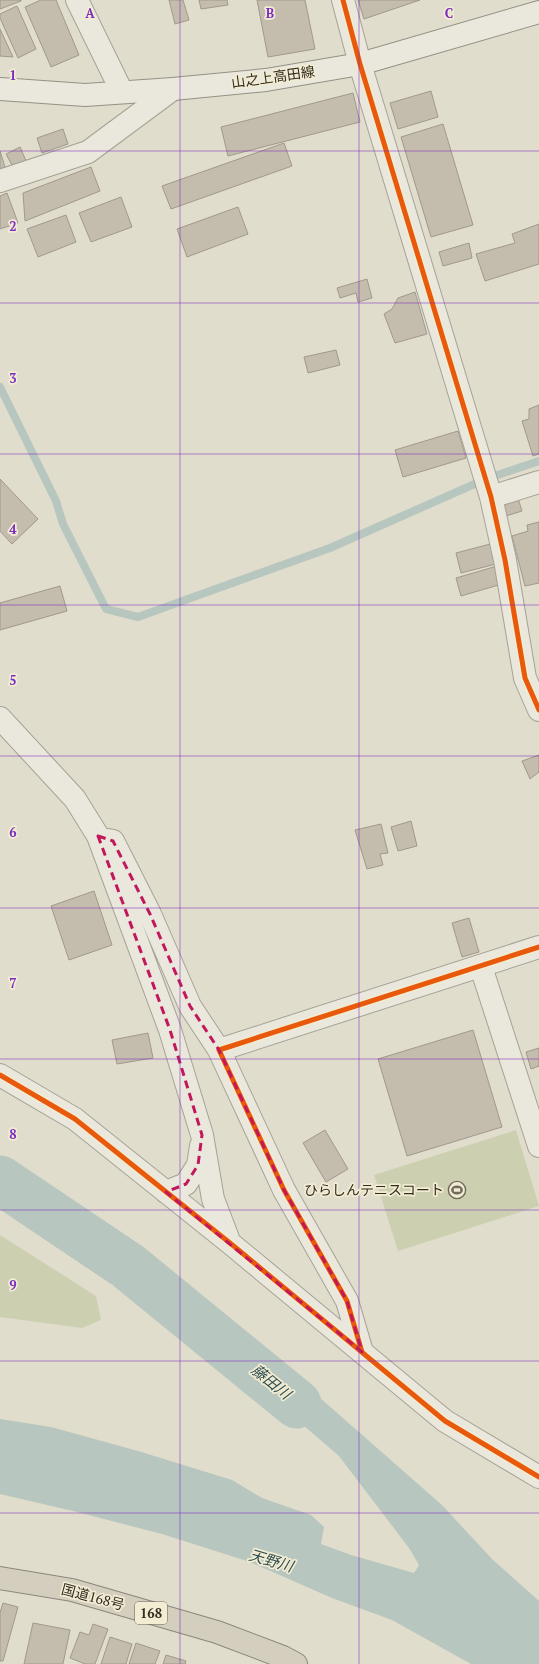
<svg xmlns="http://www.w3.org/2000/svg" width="539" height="1664" font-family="'PT Serif','Noto Sans JP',serif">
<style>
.green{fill:#ccd0b0}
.water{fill:#b7c6bf}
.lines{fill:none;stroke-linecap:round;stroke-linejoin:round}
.stream{stroke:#b7c6bf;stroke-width:8}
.river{stroke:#b7c6bf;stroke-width:49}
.building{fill:#c4bcad;stroke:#a0998c}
.street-casing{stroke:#a6a295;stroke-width:24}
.secondary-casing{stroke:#959185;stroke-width:24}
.highway-casing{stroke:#8b877c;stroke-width:24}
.street{stroke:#eae7dd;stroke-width:22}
.secondary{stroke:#eae7dd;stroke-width:22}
.highway{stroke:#d3cebe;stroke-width:22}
.cycleway-casing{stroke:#f1ecd2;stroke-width:8}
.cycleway{stroke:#e8590c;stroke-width:5}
.marked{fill:none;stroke:#c2185b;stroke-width:3;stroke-dasharray:8 5;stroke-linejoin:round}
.grid{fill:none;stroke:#7b2cbf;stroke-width:1;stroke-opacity:0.55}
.labels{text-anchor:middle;stroke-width:3.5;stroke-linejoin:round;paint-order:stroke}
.shield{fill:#f1ecd2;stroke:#6c6555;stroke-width:1}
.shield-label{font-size:13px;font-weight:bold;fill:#332b1f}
.street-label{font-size:14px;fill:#332b1f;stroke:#f1ecd2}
.poi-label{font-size:14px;fill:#332b1f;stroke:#f1ecd2;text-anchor:end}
.water-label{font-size:15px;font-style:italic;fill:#2f4e51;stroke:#f1ecd2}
.grid-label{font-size:13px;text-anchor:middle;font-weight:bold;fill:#7b2cbf;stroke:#f1ecd2;stroke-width:3.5;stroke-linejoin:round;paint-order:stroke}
</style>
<rect width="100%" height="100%" fill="#e1ddcc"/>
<path class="green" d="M516,1130L539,1206L398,1251L374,1175Z
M0,1235L96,1296L101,1320L82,1328L0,1317Z"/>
<path class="water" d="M262,1347L442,1505L492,1559L539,1601V1664H471L392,1620L332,1598L250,1562L162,1534L77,1512L0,1494V1419L51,1427L138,1451L232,1480L262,1498L311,1515L324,1527L321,1544L351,1555L414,1573L419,1565L409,1548L339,1456L237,1368Z"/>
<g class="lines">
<path class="stream" d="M0,387L56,501L63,524L106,609L138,617L330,548L486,479L539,461"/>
<path class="river" d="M0,1180L128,1266L297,1404"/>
</g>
<path class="building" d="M0,0H21V1L0,9Z
M41,0H56L79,55L51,67L25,7Z
M169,0H183L189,20L175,24Z
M199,0H227L228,5L201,9Z
M257,0H305L315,49L268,57Z
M358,0H420L364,19Z
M17,6L36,49L18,58L0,18V14Z
M0,29L13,57L0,56Z
M431,91L438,117L398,129L390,103Z
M353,93L360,122L228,156L221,127Z
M443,124L473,225L431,237L401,137Z
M63,129L68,144L42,153L37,138Z
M284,143L292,166L171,209L162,186Z
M20,147L27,163L14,169L6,154Z
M0,151L5,167L0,169Z
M91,167L100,191L25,221L23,193Z
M7,193L18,223L0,229V196Z
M121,197L132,227L91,242L79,213Z
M238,207L248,234L187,257L177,229Z
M66,215L76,242L38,257L27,229Z
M539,224V264L485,281L476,254L515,243L512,234Z
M469,243L472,258L443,266L439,252Z
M367,279L372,298L358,302L356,293L340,298L337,288Z
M415,292L427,334L395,343L384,314L392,309L398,298Z
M336,350L340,365L308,373L304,357Z
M539,405V454L533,456L522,421L529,419V409Z
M458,431L466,458L403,477L395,450Z
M0,479L38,519L12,544L0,531Z
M518,498L522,511L506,516L501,502Z
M539,522V583L525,586L512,536L528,531L527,525Z
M494,543L500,563L461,573L456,553Z
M497,566L502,584L461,596L456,578Z
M60,586L67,611L0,630V603Z
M539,755V772L530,779L522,761Z
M411,821L417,846L398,851L391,827Z
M381,824L388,853L380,854L383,865L367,869L355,830Z
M94,891L112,945L69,960L51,906Z
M469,918L479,952L462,957L452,923Z
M473,1030L502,1127L407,1156L378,1059Z
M148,1033L153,1058L117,1064L112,1040Z
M539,1048V1066L531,1069L526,1052Z
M325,1130L348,1169L326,1182L303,1143Z
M3,1603L18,1607L3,1661H0V1613Z
M33,1623L70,1630L63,1664H24Z
M93,1624L108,1629L95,1664H85L70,1658L80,1632L89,1635Z
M110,1637L132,1644L126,1664H101Z
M136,1643L160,1651L155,1664H129Z
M166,1655L186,1661L185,1664H163Z"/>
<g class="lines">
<defs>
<path id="street" d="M77,0L122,92
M343,0L360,64L491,497L505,560L525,678L539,710
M0,181L88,152L173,89
M491,497L539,482
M0,718L75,799L98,836L170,1030L202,1135L213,1199L229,1241
M108,840L113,841L150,914L190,1006L219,1050
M481,967L539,1146
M0,1075L75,1119L230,1243L445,1421L539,1477
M166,1192L186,1184L198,1165L201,1146
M362,1352L347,1301L284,1190L219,1050L539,947"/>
<path id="secondary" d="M0,89L85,95L173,89L266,80L360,64L539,12"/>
<path id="highway" d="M0,1578L72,1590L217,1632L283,1657L296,1664"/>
</defs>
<use href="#street" class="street-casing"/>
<use href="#secondary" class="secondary-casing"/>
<use href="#highway" class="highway-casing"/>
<use href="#street" class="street"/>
<use href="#secondary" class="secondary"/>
<use href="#highway" class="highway"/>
<defs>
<path id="cycleway" d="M343,0L360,64L491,497L505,560L525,678L539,710
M0,1075L75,1119L230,1243L445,1421L539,1477
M362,1352L347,1301L284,1190L219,1050L539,947"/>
</defs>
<use href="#cycleway" class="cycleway-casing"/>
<use href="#cycleway" class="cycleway"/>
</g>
<path class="marked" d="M98,836L113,841L150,914L190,1006L219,1050L284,1190L347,1301L362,1352L166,1192L186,1184L198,1165L202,1135L170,1030Z"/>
<path class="grid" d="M180,0V1664M359,0V1664M0,151H539M0,303H539M0,454H539M0,605H539M0,756H539M0,908H539M0,1059H539M0,1210H539M0,1361H539M0,1513H539"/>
<defs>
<symbol id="stadium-ring" viewBox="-11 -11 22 22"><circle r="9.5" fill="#f1ecd2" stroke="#70695c" stroke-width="1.5"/><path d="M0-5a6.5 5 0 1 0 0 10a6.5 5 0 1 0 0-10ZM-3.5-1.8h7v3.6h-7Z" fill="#70695c"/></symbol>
</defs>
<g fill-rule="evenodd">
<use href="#stadium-ring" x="447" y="1180" width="20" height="20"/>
</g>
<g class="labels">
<rect class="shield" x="135" y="1602" width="32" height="22" rx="3"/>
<g class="shield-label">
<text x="151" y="1618">168</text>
</g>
<g class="street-label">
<text transform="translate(273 77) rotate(-8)" y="5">山之上高田線</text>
<text transform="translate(93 1597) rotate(15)" y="5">国道168号</text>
</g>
<g class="poi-label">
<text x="444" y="1195">ひらしんテニスコート</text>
</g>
<g class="water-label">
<text transform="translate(271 1382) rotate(39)" y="5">藤田川</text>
<text transform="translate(271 1561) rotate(16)" y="5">天野川</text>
</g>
</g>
<g class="grid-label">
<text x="90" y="18">A</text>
<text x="270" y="18">B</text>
<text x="449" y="18">C</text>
<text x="13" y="80">1</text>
<text x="13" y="231">2</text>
<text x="13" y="383">3</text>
<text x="13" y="534">4</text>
<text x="13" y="685">5</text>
<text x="13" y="837">6</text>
<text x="13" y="988">7</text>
<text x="13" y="1139">8</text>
<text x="13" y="1290">9</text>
</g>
</svg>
